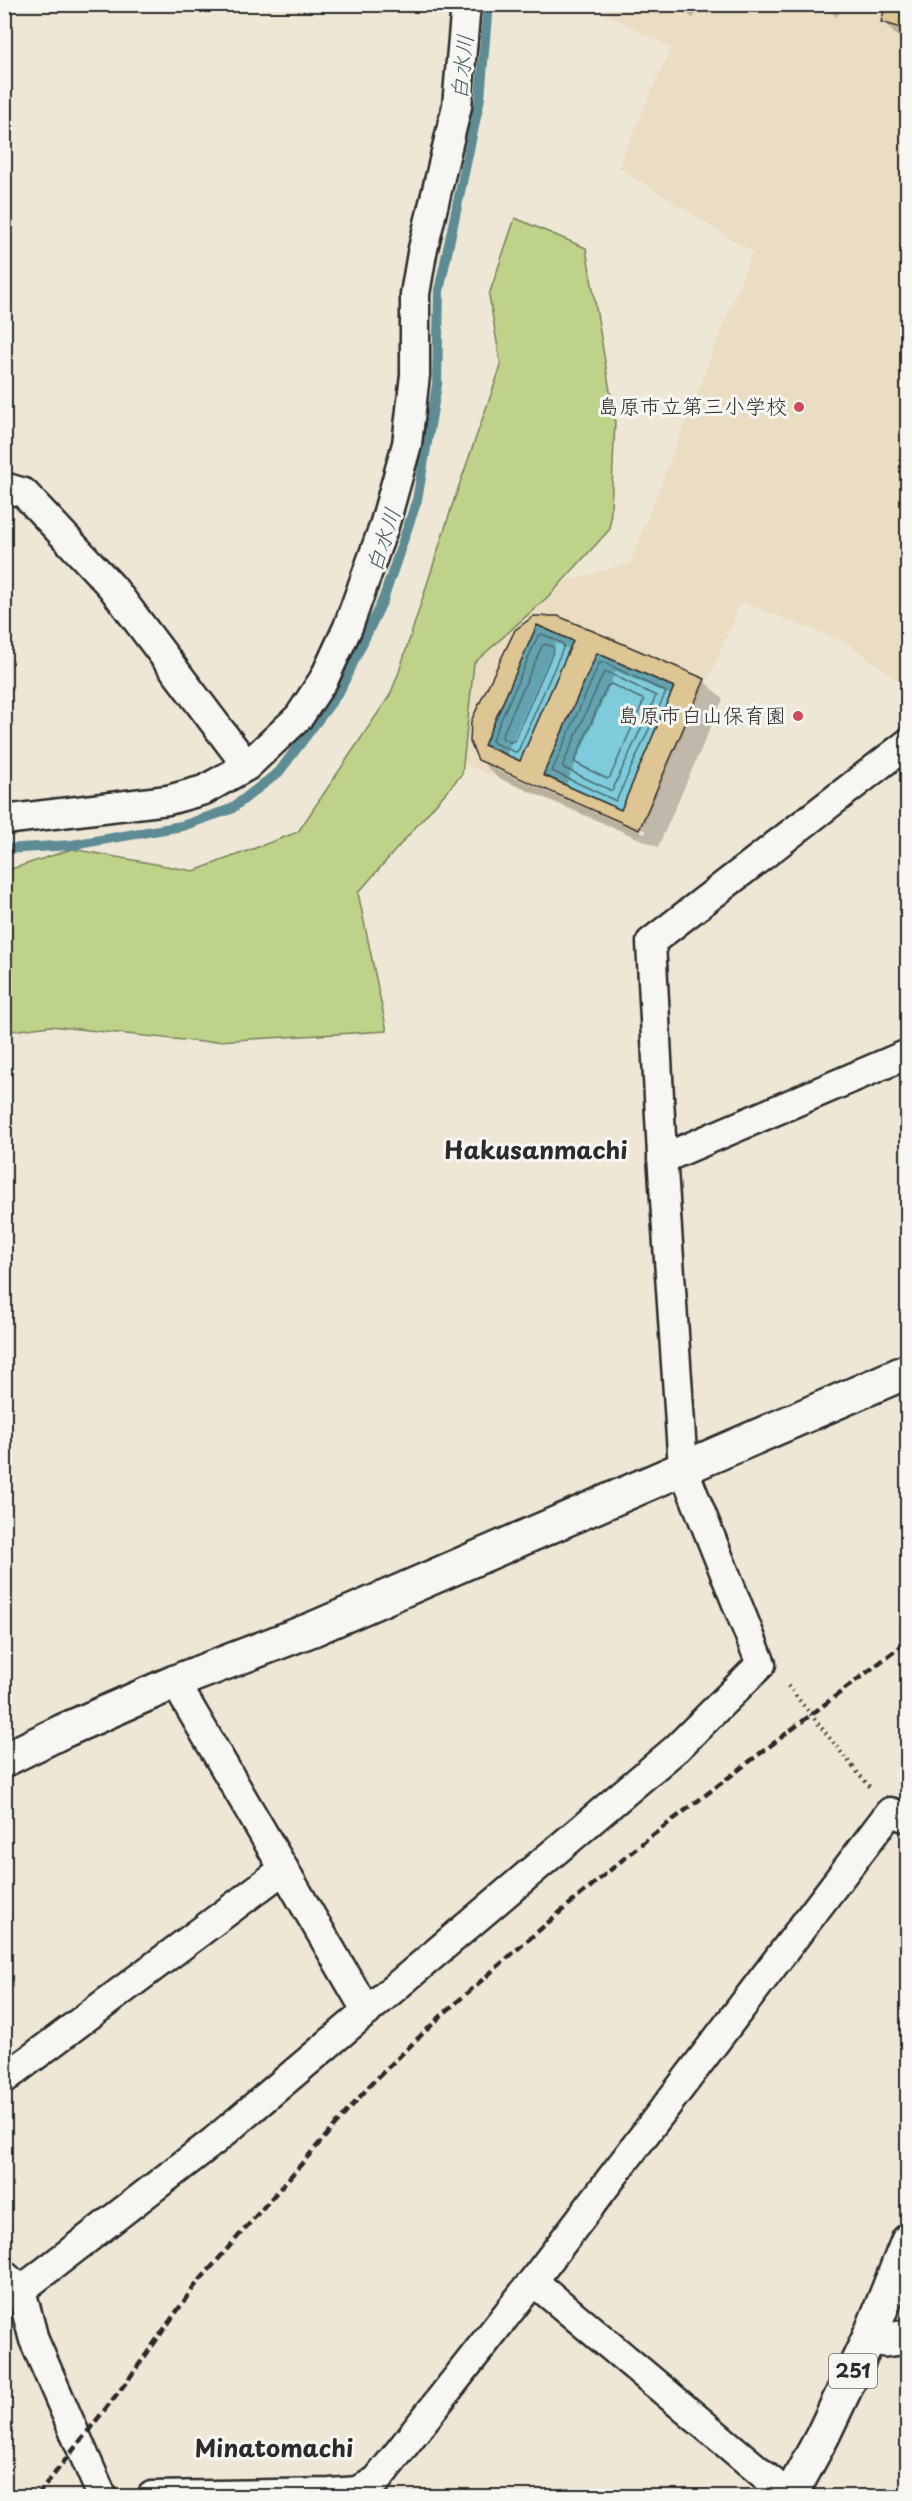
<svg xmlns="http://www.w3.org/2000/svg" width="912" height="2501" font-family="'Playpen Sans','Klee One',sans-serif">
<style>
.built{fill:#eaddc2}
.green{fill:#bed389;stroke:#747f5a;stroke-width:1.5}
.water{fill:#7eccdb;stroke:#5d8c95;stroke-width:1.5}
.shadow{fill:#0003;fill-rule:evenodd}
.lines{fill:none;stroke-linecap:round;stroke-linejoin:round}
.shore{stroke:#4c6b71;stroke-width:1.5}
.stream{stroke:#5d8c95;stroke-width:10}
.building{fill:#dec594;stroke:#2b2b2b;stroke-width:1.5;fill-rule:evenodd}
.minor-casing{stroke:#2b2b2b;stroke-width:33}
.tertiary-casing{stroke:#2b2b2b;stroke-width:38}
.trunk-casing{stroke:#2b2b2b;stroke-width:38}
.path{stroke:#2b2b2b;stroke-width:4;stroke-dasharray:1.5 4.5;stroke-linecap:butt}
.minor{stroke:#f6f6f2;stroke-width:28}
.tertiary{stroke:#f6f6f2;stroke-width:33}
.trunk{stroke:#f6f6f2;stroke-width:33}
.rail{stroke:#2b2b2b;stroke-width:4.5;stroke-dasharray:9 4.5;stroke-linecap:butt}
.path-bridge{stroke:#2b2b2b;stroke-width:4;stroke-dasharray:1.5 4.5;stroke-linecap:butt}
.poi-dot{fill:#d1495b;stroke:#f6f6f2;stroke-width:2}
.labels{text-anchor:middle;stroke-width:6;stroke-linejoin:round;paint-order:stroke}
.shield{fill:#f6f6f2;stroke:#686867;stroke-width:1.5}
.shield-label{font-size:20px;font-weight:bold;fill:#2b2b2b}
.poi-label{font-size:21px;fill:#2b2b2b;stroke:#f6f6f2;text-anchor:end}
.water-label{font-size:22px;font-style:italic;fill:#445b60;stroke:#f6f6f2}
.quarter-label{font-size:24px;font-weight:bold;fill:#2b2b2b;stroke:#f6f6f2}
</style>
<rect width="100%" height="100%" fill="#efe7d6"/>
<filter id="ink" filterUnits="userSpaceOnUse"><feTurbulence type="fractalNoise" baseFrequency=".0167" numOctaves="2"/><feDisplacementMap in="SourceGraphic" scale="12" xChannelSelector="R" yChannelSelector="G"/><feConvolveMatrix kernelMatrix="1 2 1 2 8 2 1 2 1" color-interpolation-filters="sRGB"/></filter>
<g filter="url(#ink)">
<path class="built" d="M591,5H907V687L847,643L742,602L639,836L456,761L467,652L529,591L630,563L752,252L618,167L671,48Z"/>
<path class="green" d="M515,218L586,248L615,421L610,529L552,593L474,663L462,774L358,893L387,1031L202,1042L50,1026L5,1032V871L72,849L194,871L298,832L390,695L399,672L453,503L501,366L489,295Z"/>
<path class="water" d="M537,625L573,641L520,761L484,745Z
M597,653L674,687L621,810L543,775Z"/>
<path class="shadow" d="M674,4L685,11L687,9L680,4H702L693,18Z
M819,4H845L837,17Z
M908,4V42L902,41L883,22Z
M534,618L704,681L723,699L658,847L498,778L479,759L472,742ZM556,643L571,650L521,763L505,757ZM616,671L672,696L621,812L565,787ZM490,764L646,831L645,834L490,767Z"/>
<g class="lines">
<path class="shore" d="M542,634L562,643L564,646L518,751L515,752L494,743L492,740L538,636Z
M545,644L553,647L554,650L514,741L510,742L503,739L502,736L542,646Z
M603,662L666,692L616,801L552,771L599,664Z
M607,672L656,696L612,791L562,767L603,674Z
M611,684L644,700L610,777L607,779L574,762L607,686Z"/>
<path class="stream" d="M4,849L72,845L182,826L231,809L279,772L339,692L383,600L417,500L437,385L439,291L480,98L488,4"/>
</g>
<path class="building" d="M886,4H908V30L881,22Z
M534,616H558L705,679L639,830L478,760L470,742L471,721L515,630ZM537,625L573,641L520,761L484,745ZM597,653L674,687L621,810L543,775Z"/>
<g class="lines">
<defs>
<path id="minor" d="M4,487L24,493L112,587L247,766
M4,820L168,800L204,790L247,766L299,717L324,679L348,627L384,526L407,444L415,375V294L422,253L457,106L466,4
M662,1159L908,1054
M175,1682L367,2012
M4,2079L284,1869
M4,2275L21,2290L34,2340L102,2496
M21,2290L214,2141L677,1748L761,1664L683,1468L662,1155L651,942L908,743
M152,2496L330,2493L358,2491L377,2480L533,2281
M789,2496L533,2281L890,1812L908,1818"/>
<path id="tertiary" d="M4,1760L63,1731L175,1682L313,1629L908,1371
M870,2336L885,2340L908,2337"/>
<path id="trunk" d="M790,2496L822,2437L870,2336L908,2241"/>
</defs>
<use href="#minor" class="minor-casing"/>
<use href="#tertiary" class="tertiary-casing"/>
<use href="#trunk" class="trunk-casing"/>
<path class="path" d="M853,1767L870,1787"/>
<use href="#minor" class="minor"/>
<use href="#tertiary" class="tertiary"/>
<use href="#trunk" class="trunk"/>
<path class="rail" d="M37,2496L128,2380L194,2287L372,2083L442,2015L559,1913L645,1841L908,1641"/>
<path class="path-bridge" d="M788,1686L853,1767"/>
</g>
</g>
<g class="poi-dot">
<circle cx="799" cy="407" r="6"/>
<circle cx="798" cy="716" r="6"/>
</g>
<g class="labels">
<rect class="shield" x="829" y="2354" width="48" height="34" rx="4.5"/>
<g class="shield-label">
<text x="853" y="2378">251</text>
</g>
<g class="poi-label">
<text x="787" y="414">島原市立第三小学校</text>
<text x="786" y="723">島原市白山保育園</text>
</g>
<g class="water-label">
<text transform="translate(462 67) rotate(-84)" y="8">白水川</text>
<text transform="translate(383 540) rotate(-72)" y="8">白水川</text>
</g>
<g class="quarter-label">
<text x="536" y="1159">Hakusanmachi</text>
<text x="274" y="2457">Minatomachi</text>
</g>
</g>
<rect width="912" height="2501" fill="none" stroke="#f6f6f2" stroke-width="24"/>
<rect x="12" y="12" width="888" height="2477" fill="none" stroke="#2b2b2b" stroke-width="2" filter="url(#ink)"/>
</svg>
